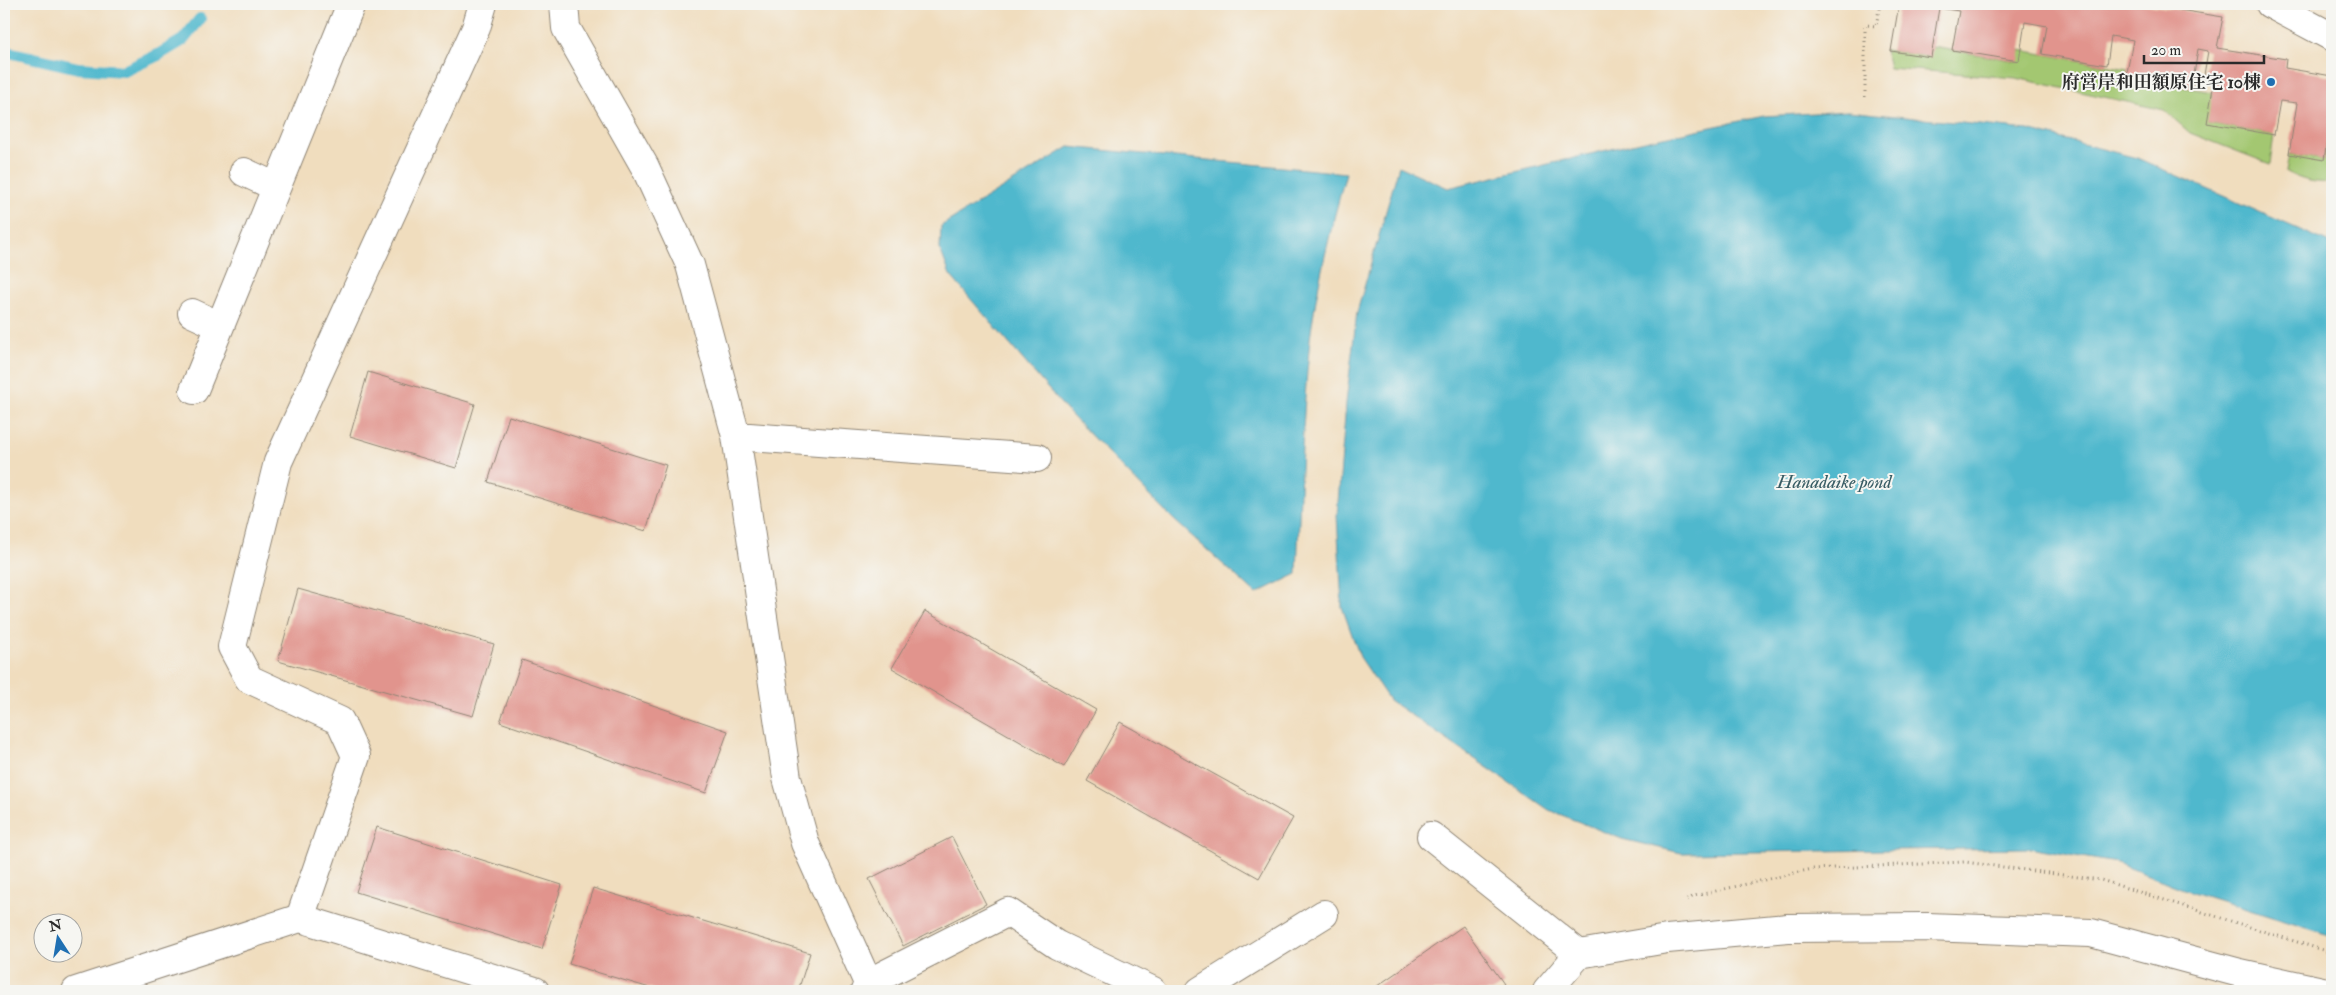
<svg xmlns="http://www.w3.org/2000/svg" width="2336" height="995" font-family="'IM FELL Double Pica','Noto Serif JP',serif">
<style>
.green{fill:#a3c771;stroke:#67794e}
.water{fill:#4fb8cd;stroke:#3d727c}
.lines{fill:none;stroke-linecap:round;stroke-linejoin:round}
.stream{stroke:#4fb8cd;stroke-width:12}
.building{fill:#e1948d}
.street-casing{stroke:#8e8474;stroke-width:30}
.path{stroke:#8e8474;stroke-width:3;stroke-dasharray:1 4;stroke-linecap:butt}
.street{stroke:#fff;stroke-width:28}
.poi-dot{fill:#1f6fb2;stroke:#f6f6f2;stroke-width:2}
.labels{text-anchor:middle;stroke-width:4;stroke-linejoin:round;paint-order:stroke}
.poi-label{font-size:18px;font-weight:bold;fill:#2b2b2b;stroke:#f6f6f2;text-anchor:end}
.water-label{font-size:19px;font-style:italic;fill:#385c64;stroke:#f6f6f2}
</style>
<rect width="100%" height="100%" fill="#f6f6f2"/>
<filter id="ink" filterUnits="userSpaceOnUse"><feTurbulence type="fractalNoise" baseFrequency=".02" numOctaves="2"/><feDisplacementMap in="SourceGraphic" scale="10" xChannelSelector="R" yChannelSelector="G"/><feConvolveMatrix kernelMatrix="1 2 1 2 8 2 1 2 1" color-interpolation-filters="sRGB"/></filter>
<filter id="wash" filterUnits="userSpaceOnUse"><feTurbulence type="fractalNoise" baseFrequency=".0096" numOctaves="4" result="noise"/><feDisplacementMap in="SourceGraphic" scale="20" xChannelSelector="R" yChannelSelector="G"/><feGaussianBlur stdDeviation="1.12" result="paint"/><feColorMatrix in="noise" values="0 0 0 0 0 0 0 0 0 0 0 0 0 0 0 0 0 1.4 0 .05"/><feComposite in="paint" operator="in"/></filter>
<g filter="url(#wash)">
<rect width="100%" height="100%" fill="#f0ddbe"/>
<path class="green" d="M1932,47L2018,61L2020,50L2128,69L2127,78L2213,92L2208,123L2274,135L2270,164L2190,133L2164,110L2016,78L1889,68L1885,50L1930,57Z
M2332,110V182C2316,184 2301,180 2286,172L2289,154L2324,160Z"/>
<path class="water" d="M1848,111L2028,130L2137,158L2332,244V936L2186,890L2117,863L2029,848L1681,853L1622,839L1549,810L1389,700L1360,657L1342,607L1337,515L1346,403L1357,312L1399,166L1448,188L1649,140L1764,116Z
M1069,147L1346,173C1331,228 1317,283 1310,339C1302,417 1300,496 1297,574L1256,594L1173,519L1068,412L950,275L940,249L941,226Z"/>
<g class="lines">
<path class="stream" d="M4,51L78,68L124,71L158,55L183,40L200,19"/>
</g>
<g id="blocks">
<path class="building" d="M1899,4H2142L2223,17L2217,48L2286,59L2285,68L2332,76V110L2324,160L2289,154L2297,103L2280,101L2274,135L2207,123L2214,82L2203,81L2208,51L2198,49L2192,88L2126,78L2133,40L2111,36L2107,65L2042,54L2047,26L2025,22L2019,61L1952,50L1959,11L1939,8L1931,57L1891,51Z
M368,372L475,404L456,468L350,436Z
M509,416L666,465L646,531L488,482Z
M298,589L494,644L473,716L278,661Z
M925,611L1096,710L1064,767L892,668Z
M522,660L728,731L706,793L500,722Z
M1120,722L1293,818L1259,878L1087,781Z
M377,827L562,885L542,949L356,892Z
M952,837L986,904L903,946L869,879Z
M593,888L810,953L798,991H660L569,964Z
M1463,926L1504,984L1494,991H1370Z"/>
</g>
</g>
<g filter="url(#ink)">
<use href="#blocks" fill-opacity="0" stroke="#8e8474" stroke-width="1"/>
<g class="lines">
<defs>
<path id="street" d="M564,4L566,28L645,167L690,265L736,436L787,778L805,843L868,983L865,991
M2270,4L2332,37
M244,172L276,187
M192,313L220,326
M194,390L351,4
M736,436L1037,458
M1431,836L1579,954
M300,918L356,756L340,721L249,679L232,647L278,462L476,28L483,4
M868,983L1008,912L1057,945L1153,991
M76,991L300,918L535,991
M1200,991L1324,914
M1547,991L1579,954L1667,939L1788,928L1927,927L2091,933L2240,973L2322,991"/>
</defs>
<use href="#street" class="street-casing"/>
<path class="path" d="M1865,97V25L1876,26L1880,4
M1687,900L1694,896L1812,869L1965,862L2101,880L2332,953"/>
<use href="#street" class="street"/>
</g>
</g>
<circle class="poi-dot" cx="2271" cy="82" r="5"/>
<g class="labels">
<g class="poi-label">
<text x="2261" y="88">府営岸和田額原住宅 10棟</text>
</g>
<g class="water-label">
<text x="1834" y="488">Hanadaike pond</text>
</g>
</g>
<rect width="2336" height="995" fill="none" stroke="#f6f6f2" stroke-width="20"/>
<g transform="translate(58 938) rotate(348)"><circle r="24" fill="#f6f6f2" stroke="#a5a5a2"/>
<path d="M0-4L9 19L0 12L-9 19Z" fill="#1f6fb2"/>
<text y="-8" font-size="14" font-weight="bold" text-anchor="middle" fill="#2b2b2b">N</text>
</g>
<path d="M2144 55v8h120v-8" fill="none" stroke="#2b2b2b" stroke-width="2.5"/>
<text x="2151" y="55" font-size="15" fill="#2b2b2b" stroke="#f6f6f2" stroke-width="4" paint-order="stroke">20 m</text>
</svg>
